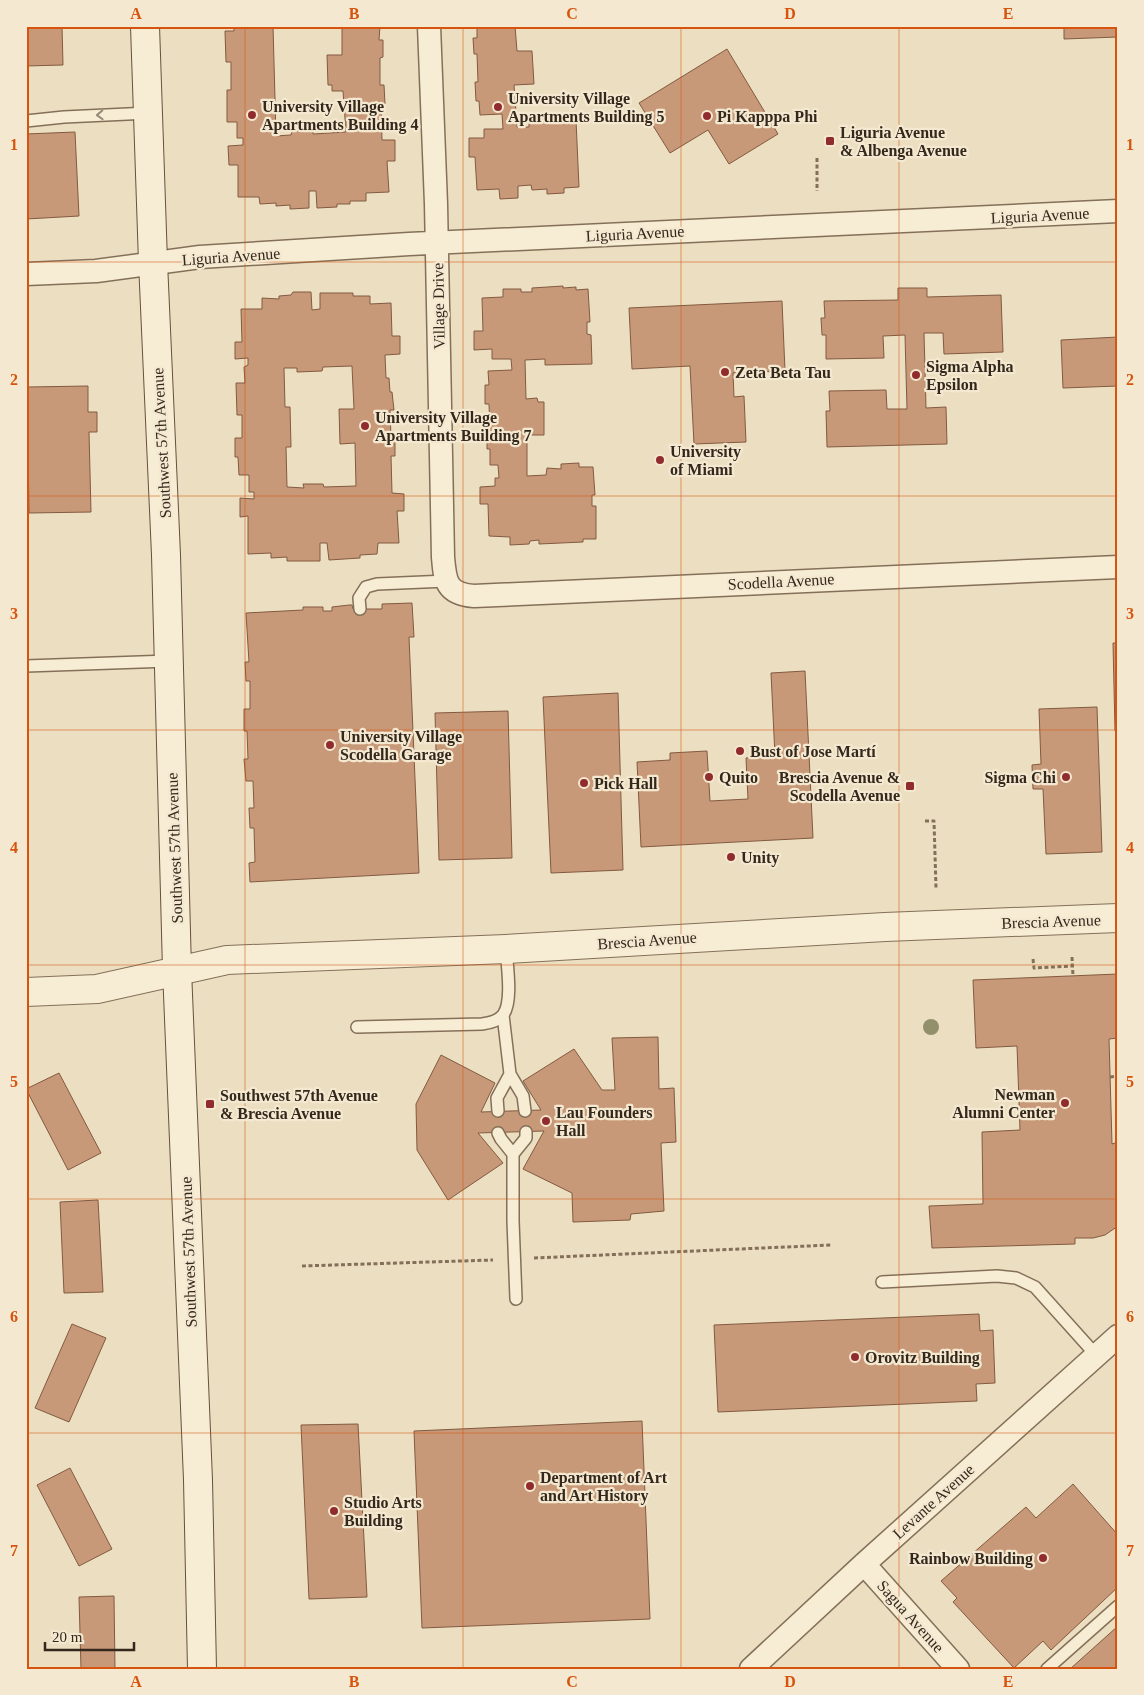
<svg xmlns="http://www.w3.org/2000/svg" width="1144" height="1695" font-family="Georgia,serif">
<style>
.building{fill:#c89978;stroke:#825a40;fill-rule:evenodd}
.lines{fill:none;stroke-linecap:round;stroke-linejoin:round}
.service-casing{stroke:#847059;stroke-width:14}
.minor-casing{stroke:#847059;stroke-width:25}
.tertiary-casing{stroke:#847059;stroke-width:30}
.secondary-casing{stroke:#66513d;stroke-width:30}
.path{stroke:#847059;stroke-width:3;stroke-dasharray:4 2.5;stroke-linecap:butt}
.service{stroke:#f7ecd4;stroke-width:11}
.minor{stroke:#f7ecd4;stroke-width:22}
.tertiary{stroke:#f7ecd4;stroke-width:28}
.secondary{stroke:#f7ecd4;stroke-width:28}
.tree{fill:#91906b}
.oneway{stroke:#968a78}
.grid{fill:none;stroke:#d6540e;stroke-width:1;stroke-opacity:0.55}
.poi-dot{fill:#912c2e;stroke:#f4e9d0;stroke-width:2}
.labels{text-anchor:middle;stroke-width:4.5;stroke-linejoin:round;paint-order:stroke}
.poi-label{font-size:16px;font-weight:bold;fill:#34281d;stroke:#f4e9d0;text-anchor:start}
.street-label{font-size:16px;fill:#34281d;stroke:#f4e9d0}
.neatline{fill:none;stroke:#d6540e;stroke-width:2}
.grid-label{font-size:16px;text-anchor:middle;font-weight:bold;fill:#d6540e}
</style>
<rect width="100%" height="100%" fill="#ecdec1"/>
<path class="building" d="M26,26H62L63,65L26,66Z
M234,26H273L276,136L291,135L292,131L313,130V134L346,132L343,91H332V85H328L327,55H342V26H380L379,40H383V57L380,58V85H384L385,104L381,103L382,140H395V161H387L389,192L366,193V201H350V204H337V207L317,208L316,191H309V208L290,209V205L276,206V203L260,204L259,197H238V165H229L228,146L243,145V138H237V122H227V90H231V62H226L225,31H234Z
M477,26H515L517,51H532L534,84L514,85L517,127H529V120H543V115H561L563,119L576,120L579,187L564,188V193L547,194V189L532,190L531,185L518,186V198L500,199L499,189L477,190L475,157H469V138H484V129H503L502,114L480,115L479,101H476L475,82H478L477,54H474L473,38H477Z
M1064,26H1118V37L1064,39Z
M727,49L778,134L729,164L708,130L670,153L639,103Z
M75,132L79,216L26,219V134Z
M563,286V288L576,287V290L588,289L590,322H587V334L591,335L592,364L545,365V359L525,360L526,399L537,398L538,402H544V435H527V476L546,475L547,468L561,469V464L579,463V467H593L595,495H592V506H596V539H583V542L539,544V540L530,541L529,544L510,545V537L489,536L488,504H480V487L495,486V478H499L498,465H490V449H487V431H490L489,404H485V385H489L488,371L512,370L511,359H492V349L474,350V331H483L482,298L503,297V289H521V292H532V288Z
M898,288H927V297L1001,295L1003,352L944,354L943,333H924L926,408L946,407L947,444L827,447L826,411H830L829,391L886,390L887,409H907L905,335L883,336L884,358L826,359V335H822L821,318H825L824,301L898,300Z
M293,292H311L312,310L320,309V293H353V296H370V304L391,303L392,336H400V354L385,355L386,378H389L390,392H392L394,410H390L391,438H395V456H391L392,493L404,494V511H397L399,543H378L377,554L360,555V558L329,560L327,543H320V561H287V557L271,558V553L248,554V516L240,517V498L254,499V492H249V475H239L238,457H235V438H242V415H237L236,383H245L244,367L248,365V358L235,359V342H242L241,309H262V298L279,299V296L291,295ZM352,366L354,409H339L340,444L355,443L356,486L324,487L323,484H303L304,488L287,487L286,447H291L290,407H285L284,368H297V372L322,371L323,367Z
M782,301L785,371L733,373L734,397L744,396L746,442L694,444L690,366L632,369L629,308Z
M1118,337V386L1063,388L1061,340Z
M88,386V412H97V432H89L91,512L29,513L27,387Z
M412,603L414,637H409L419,873L250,882L249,863L255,862L254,828H250L249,808H254L253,781H246L244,759H248L247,731H244V709H250V681H246L245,662H249L246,613L303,610V607H323V611H332V607L349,605H352L353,609H382V604Z
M1113,643H1118V731H1115Z
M805,671L813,838L641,847L637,762L670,760V753L707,751L710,801L748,799L746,758L775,756L771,673Z
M618,693L623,870L551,873L543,697Z
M1097,707L1102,852L1046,854L1043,789H1033L1032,765L1041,764L1039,709Z
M508,711L512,858L439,860L435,713Z
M1118,974V1038L1109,1039L1112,1144L1118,1142V1226L1105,1235L1093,1238H1075V1244L932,1248L929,1206L983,1204L982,1132L1020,1130L1017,1046L976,1048L973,980Z
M658,1037L659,1089L674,1088L676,1142L661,1143L664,1211L631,1214L630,1220L573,1222L572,1193L523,1169L544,1131L478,1133L503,1163L448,1200L417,1150L416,1104L441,1055L495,1083L481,1112L541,1110L523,1081L574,1049L602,1090H615L612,1038Z
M59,1073L101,1153L68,1170L26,1089Z
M98,1200L103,1292L64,1293L60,1202Z
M979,1314L980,1331L993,1330L995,1383L976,1384L977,1401L718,1412L714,1325Z
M72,1324L106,1338L69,1422L35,1408Z
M642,1421L650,1619L422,1628L414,1431Z
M358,1424L367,1597L309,1599L301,1425Z
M70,1468L112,1549L79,1566L37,1485Z
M1073,1484L1118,1535V1587L1051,1650L1043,1641L1014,1668L953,1602L957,1598L941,1581L1026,1507L1036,1518Z
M114,1596L115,1669H81L79,1597Z
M1118,1626V1669H1070Z"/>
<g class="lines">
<defs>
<path id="service" d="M26,121L64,117L149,113
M360,609L359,598L366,587L377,584L447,581
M26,666L169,661
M503,1015L510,1074
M357,1027L482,1024C490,1023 498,1021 503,1015C513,1002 507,965 506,949
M498,1111L497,1098L510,1074L523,1096L525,1111
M498,1133L501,1139L513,1154V1221L516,1299
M513,1154L526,1138V1132
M882,1282L997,1276L1016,1278L1035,1287L1096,1355
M1047,1669L1118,1606"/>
<path id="minor" d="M429,26L436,204L443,557C445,581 446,594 474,596L1118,567
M26,274L96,271L200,257L409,244L1118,211
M864,1564L958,1669
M751,1669L864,1564L1118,1336"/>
<path id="tertiary" d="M26,992L97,989L227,960L506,949L885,927L1118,918"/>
<path id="secondary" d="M145,26L153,262L166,555L177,970L198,1480L202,1669"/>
</defs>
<use href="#service" class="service-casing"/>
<use href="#minor" class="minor-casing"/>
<use href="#tertiary" class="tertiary-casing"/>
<use href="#secondary" class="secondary-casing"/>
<path class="path" d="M817,158V191
M925,821H934L936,888
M1072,957L1073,976
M1033,959L1034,968L1072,966
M1110,1077L1118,1076
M534,1258L831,1245
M302,1266L493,1260"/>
<use href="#service" class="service"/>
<use href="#minor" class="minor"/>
<use href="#tertiary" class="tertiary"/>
<use href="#secondary" class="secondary"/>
</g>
<circle class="tree" cx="931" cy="1027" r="8"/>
<defs><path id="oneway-chevron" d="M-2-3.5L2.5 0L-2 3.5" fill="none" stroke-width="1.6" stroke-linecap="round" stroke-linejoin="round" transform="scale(1.25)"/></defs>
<use class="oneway" href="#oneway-chevron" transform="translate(100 115) rotate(178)"/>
<path class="grid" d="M245,26V1669M463,26V1669M681,26V1669M899,26V1669M26,262H1118M26,496H1118M26,730H1118M26,965H1118M26,1199H1118M26,1433H1118"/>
<g class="poi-dot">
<circle cx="498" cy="107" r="5"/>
<circle cx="252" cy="115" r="5"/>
<circle cx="707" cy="116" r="5"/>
<rect x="825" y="136" width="10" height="10" rx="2.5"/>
<circle cx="725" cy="372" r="5"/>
<circle cx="916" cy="375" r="5"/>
<circle cx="365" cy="426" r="5"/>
<circle cx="660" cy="460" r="5"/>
<circle cx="330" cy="745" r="5"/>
<circle cx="740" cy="751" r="5"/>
<circle cx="709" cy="777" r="5"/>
<circle cx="1066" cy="777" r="5"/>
<circle cx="584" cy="783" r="5"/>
<rect x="905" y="781" width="10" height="10" rx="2.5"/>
<circle cx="731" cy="857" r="5"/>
<circle cx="1065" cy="1103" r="5"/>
<rect x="205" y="1099" width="10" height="10" rx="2.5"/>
<circle cx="546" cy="1121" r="5"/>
<circle cx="855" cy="1357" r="5"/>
<circle cx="530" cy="1486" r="5"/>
<circle cx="334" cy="1511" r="5"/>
<circle cx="1043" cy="1558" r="5"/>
</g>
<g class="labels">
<g class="poi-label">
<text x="508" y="104">University Village<tspan x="508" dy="18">Apartments Building 5</tspan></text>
<text x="262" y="112">University Village<tspan x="262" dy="18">Apartments Building 4</tspan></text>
<text x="717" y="122">Pi Kapppa Phi</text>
<text x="840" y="138">Liguria Avenue<tspan x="840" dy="18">&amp; Albenga Avenue</tspan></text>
<text x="926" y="372">Sigma Alpha<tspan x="926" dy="18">Epsilon</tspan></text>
<text x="735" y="378">Zeta Beta Tau</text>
<text x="375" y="423">University Village<tspan x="375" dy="18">Apartments Building 7</tspan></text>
<text x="670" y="457">University<tspan x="670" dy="18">of Miami</tspan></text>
<text x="340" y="742">University Village<tspan x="340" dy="18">Scodella Garage</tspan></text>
<text x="750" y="757">Bust of Jose Martí</text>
<text x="719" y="783">Quito</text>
<text x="900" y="783" text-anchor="end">Brescia Avenue &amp;<tspan x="900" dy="18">Scodella Avenue</tspan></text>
<text x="1056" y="783" text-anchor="end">Sigma Chi</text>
<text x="594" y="789">Pick Hall</text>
<text x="741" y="863">Unity</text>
<text x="1055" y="1100" text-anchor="end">Newman<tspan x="1055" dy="18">Alumni Center</tspan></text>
<text x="220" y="1101">Southwest 57th Avenue<tspan x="220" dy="18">&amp; Brescia Avenue</tspan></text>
<text x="556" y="1118">Lau Founders<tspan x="556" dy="18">Hall</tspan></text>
<text x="865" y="1363">Orovitz Building</text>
<text x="540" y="1483">Department of Art<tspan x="540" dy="18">and Art History</tspan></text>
<text x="344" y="1508">Studio Arts<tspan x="344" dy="18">Building</tspan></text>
<text x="1033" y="1564" text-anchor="end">Rainbow Building</text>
</g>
<g class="street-label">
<text transform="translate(1040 215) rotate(-3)" y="6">Liguria Avenue</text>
<text transform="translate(635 233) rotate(-3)" y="6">Liguria Avenue</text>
<text transform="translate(231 256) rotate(-4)" y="6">Liguria Avenue</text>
<text transform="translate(438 306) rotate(-91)" y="6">Village Drive</text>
<text transform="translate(161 443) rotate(-93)" y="6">Southwest 57th Avenue</text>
<text transform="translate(781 581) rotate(-3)" y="6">Scodella Avenue</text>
<text transform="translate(174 848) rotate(-92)" y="6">Southwest 57th Avenue</text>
<text transform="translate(1051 921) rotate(-2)" y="6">Brescia Avenue</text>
<text transform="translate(647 940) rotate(-4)" y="6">Brescia Avenue</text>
<text transform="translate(188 1252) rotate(-92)" y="6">Southwest 57th Avenue</text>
<text transform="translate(933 1501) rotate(-42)" y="6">Levante Avenue</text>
<text transform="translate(911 1616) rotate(48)" y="6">Sagua Avenue</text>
</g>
</g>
<rect width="1144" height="1695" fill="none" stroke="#f4e9d0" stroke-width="55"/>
<path d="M45 1642v8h89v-8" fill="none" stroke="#34281d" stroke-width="2.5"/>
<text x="52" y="1642" font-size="15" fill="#34281d" stroke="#f4e9d0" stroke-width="4" paint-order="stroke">20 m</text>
<rect x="28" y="28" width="1088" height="1640" class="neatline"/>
<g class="grid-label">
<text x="136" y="19">A</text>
<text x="354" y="19">B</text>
<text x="572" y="19">C</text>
<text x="790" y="19">D</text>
<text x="1008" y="19">E</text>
<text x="14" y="150">1</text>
<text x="1130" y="150">1</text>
<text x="14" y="385">2</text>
<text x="1130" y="385">2</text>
<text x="14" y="619">3</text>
<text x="1130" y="619">3</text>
<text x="14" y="853">4</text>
<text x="1130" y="853">4</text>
<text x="14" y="1087">5</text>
<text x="1130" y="1087">5</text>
<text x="14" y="1322">6</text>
<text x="1130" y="1322">6</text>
<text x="14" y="1556">7</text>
<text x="1130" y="1556">7</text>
<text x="136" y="1687">A</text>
<text x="354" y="1687">B</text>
<text x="572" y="1687">C</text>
<text x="790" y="1687">D</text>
<text x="1008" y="1687">E</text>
</g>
</svg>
